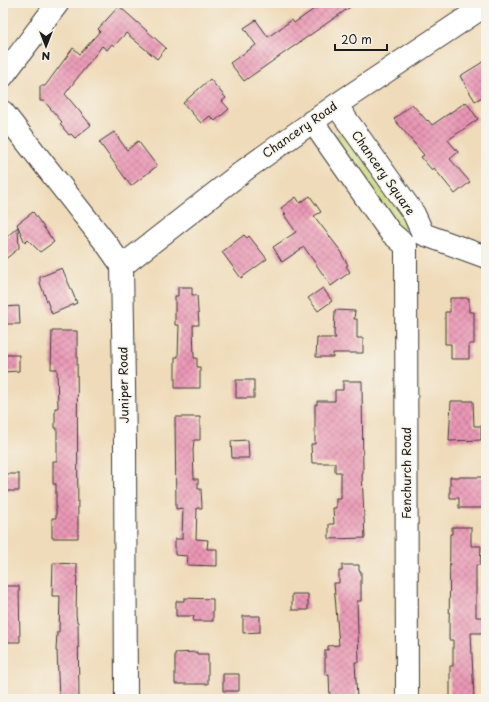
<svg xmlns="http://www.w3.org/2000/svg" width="489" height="702" font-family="'Playpen Sans',sans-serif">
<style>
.grass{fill:#c6d375;stroke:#717848}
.building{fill:url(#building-cross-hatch)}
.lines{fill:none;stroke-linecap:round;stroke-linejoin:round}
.minor-casing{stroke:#3c3934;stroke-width:24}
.minor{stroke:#fff;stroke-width:22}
.labels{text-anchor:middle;stroke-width:3;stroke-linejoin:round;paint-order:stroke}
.street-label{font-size:12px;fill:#1c1c1c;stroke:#f7f3e8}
</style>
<defs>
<pattern id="building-cross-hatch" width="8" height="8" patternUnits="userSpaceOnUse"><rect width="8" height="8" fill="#ea96b5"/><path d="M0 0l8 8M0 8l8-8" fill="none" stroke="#bd7a92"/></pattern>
</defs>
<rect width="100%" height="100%" fill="#f7f3e8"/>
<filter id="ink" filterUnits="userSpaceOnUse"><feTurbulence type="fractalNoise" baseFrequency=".025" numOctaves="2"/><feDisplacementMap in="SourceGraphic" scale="8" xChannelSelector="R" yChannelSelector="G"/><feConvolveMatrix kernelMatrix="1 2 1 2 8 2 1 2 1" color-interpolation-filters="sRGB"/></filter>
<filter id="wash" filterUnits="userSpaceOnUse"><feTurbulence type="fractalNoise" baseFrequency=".012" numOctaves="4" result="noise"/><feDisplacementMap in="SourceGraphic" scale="16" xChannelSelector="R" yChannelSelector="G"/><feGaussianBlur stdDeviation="0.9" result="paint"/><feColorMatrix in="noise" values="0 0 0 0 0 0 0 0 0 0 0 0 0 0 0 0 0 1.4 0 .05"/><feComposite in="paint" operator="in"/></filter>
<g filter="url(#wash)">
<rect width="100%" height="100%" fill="#efdbb9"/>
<path class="grass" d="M343,132L409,221L407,227L402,229L396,228L335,137Z"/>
<g id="blocks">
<path class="building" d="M323,3H356L244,81L230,63L256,45L244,28L256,20L268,37L292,20L294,23Z
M119,6L166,48L157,59L126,33L114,46L112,44L107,50L102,46L65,94L91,125L75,138L71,134L69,135L60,124L62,122L44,101H40V86H45L73,48L80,54L100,31L98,29Z
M486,60V95L475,101L460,76Z
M210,79L226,98L222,101L229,109L215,121L210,116L201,123L183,103Z
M466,102L478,119L448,140L458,152L450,159L470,182L455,194L434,168L432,170L421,157L424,155L394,119L412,104L427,121L428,120L432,125Z
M114,132L127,150L138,141L157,166L131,186L99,142Z
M310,196L321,212L314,216L343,254L342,255L348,265L346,266L350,272L331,286L304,247L282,262L273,247L296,232L284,215L286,214L281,208L296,197L300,203Z
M33,212L54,242L40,252L28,240L25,243L17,224Z
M18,227L19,248L3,261V240Z
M244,235L247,238L249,236L267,259L241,278L222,252Z
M62,268L77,303L52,314L40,283V277Z
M178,287H192V295H197L199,325H193L194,358H197V367H200V388H175V357H178L179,325H175V296H178Z
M323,288L332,301L318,311L308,298Z
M450,298H469V312H474V344H469V359H451V344H445V312H450Z
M19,306L20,324H3V307Z
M335,310L355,311L354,319H357V338H363V353H333V357H316L317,338H336L334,335Z
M52,331H77L78,538H52V518H56V484H53V461H57V428H55V408H58L57,369H51Z
M3,355H19V371L3,372Z
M236,380H254V398H236Z
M343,381H362L363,474H362L365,538L329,539V524H334L333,508H336V499H341V472H335V463H312L311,444H315V404L317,405V401H335V390H343Z
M451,401H473L474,426H481V440L449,441Z
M175,417H200V440H194L193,450L194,479H198V489H201L202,508H197L196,539L208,540L207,549H217V566L187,565L188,556L175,555V539H182L183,508L176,509Z
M248,440L249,458H232L231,441Z
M3,474H19V491H3Z
M450,477H486V508H459V498H450Z
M452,527H471V546H481L480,565H476V617H486V633H471L474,699H450V666H453V640H449L450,534H452Z
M53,563L77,564L76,614L77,622H78L79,699H59L57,651H56L57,632H59L60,596H52Z
M342,565H359V571H361V601H357L359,662H355L357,699H330L329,675H325V650H328V646L339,645L334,583H339V571H342Z
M3,586H19L20,642H5Z
M292,594H308V610H292Z
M184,598L213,599V621H193L194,616H176V601H184Z
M243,616H260V632L243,633Z
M197,652V654H208V684H175V653Z
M223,674H239V691H223Z"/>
</g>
</g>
<g filter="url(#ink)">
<use href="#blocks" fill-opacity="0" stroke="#3c3934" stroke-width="1"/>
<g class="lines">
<defs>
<path id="minor" d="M3,76L58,3
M336,105L414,214L423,234
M3,112L108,246L122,266L125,444L126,699
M312,121L390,232L406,246
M423,234L486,257
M406,246L407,699
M122,266L246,169L336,105L486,5"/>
</defs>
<use href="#minor" class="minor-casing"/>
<use href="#minor" class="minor"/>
</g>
</g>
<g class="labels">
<g class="street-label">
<text transform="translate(300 130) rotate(-35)" y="4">Chancery Road</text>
<text transform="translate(383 173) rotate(55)" y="4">Chancery Square</text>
<text transform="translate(124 385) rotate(-91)" y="4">Juniper Road</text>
<text transform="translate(407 473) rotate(-90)" y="4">Fenchurch Road</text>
</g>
</g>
<rect width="489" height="702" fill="none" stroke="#f7f3e8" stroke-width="16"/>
<g transform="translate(46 46) rotate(180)" stroke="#f7f3e8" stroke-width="3" paint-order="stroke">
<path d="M0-3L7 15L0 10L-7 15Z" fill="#1c1c1c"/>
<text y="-6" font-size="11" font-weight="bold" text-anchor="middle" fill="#1c1c1c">N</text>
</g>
<path d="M335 44v6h52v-6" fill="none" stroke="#1c1c1c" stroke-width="2"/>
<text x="341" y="44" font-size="12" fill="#1c1c1c" stroke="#f7f3e8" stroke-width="3" paint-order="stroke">20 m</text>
</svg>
